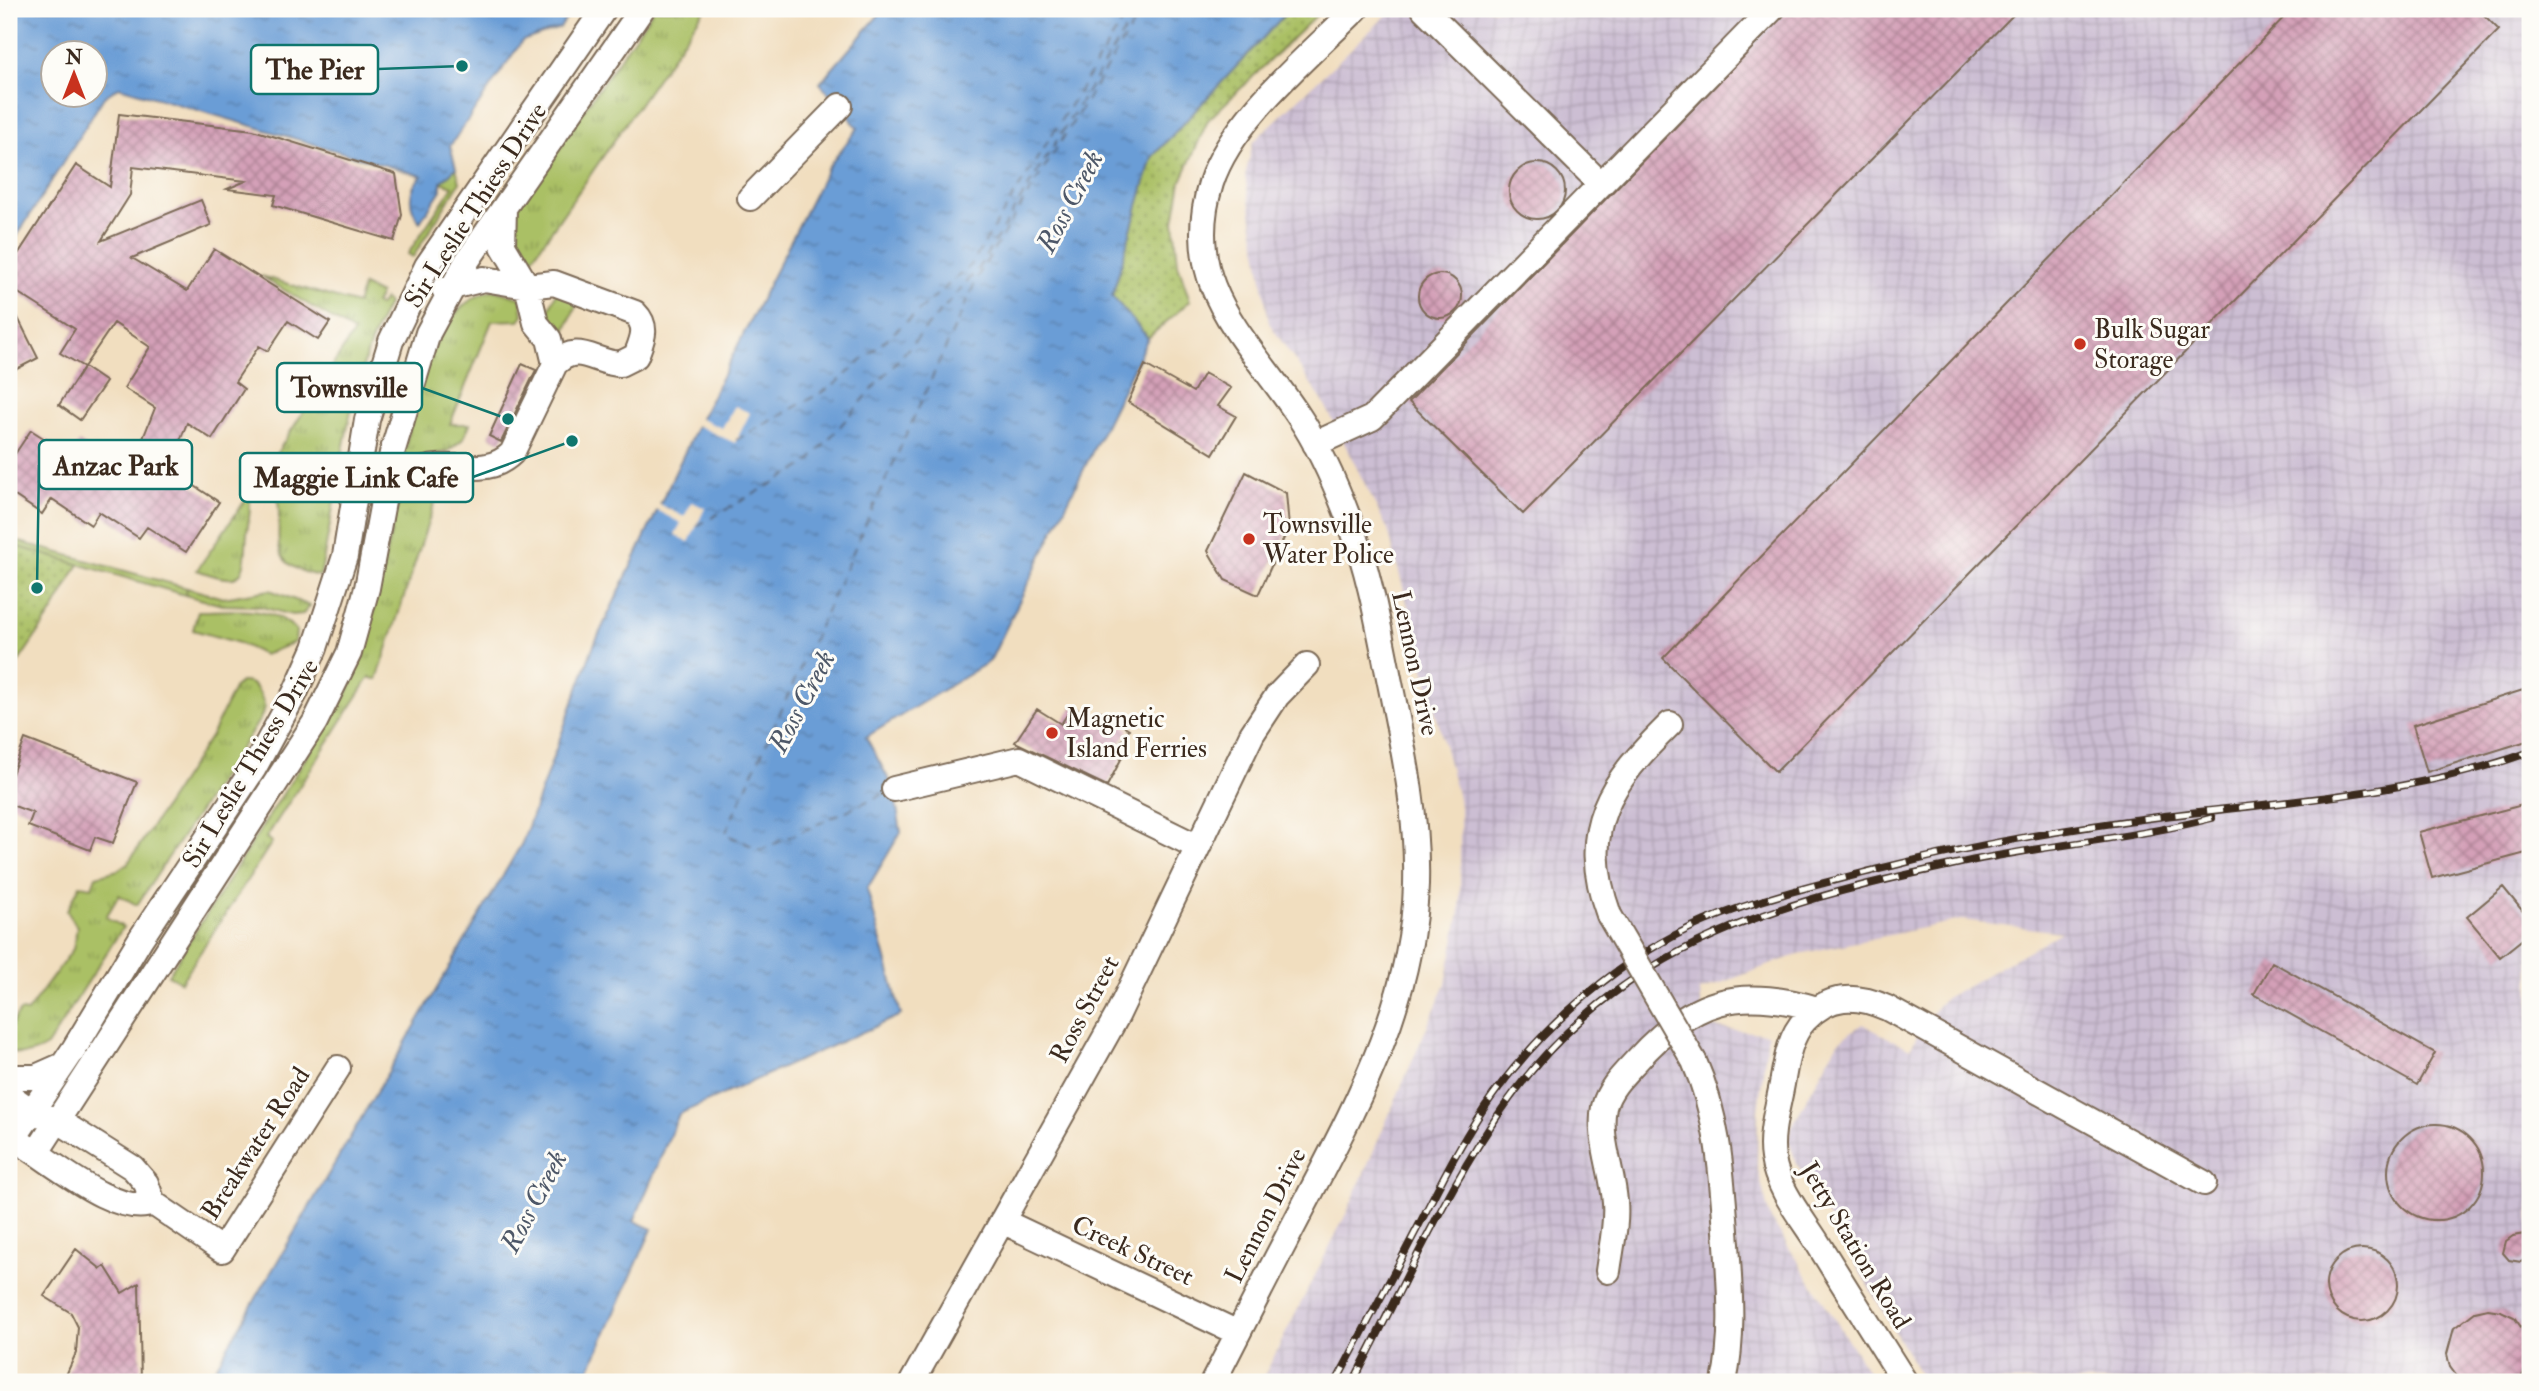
<svg xmlns="http://www.w3.org/2000/svg" width="2539" height="1391" font-family="'IM FELL Double Pica',serif">
<style>
.industrial{fill:url(#industrial-grid)}
.grass{fill:url(#grass-tufts);stroke:#727542;stroke-width:2}
.park{fill:url(#park-dots);stroke:#727542;stroke-width:2}
.garden{fill:#aac065;stroke:#727542;stroke-width:2}
.water{fill:url(#water-ripples);stroke:#53647a;stroke-width:2;fill-rule:evenodd}
.pier{fill:#f1debf}
.lines{fill:none;stroke-linecap:round;stroke-linejoin:round}
.ferry{stroke:#4e5868;stroke-width:2;stroke-dasharray:9 7;stroke-linecap:butt}
.building{fill:url(#building-cross-hatch)}
.minor-casing{stroke:#7b6956;stroke-width:28}
.minor{stroke:#fff;stroke-width:24}
.rail-casing{stroke:#3b2a1e;stroke-width:8}
.rail{stroke:#fdfcf7;stroke-width:5;stroke-dasharray:16;stroke-linecap:butt}
.minor-bridge-casing{stroke:#7b6956;stroke-width:28;stroke-linecap:butt}
.minor-bridge{stroke:#fff;stroke-width:24}
.poi-dot{fill:#c8321e;stroke:#fdfcf7;stroke-width:2.5}
.labels{text-anchor:middle;stroke-width:6;stroke-linejoin:round;paint-order:stroke}
.street-label{font-size:26px;fill:#3b2a1e;stroke:#fdfcf7}
.poi-label{font-size:26px;fill:#3b2a1e;stroke:#fdfcf7;text-anchor:start}
.water-label{font-size:28px;font-style:italic;fill:#4e5868;stroke:#fdfcf7}
.leader{fill:none;stroke:#0f766e;stroke-width:2.5}
.callout-dot{fill:#0f766e;stroke:#fdfcf7;stroke-width:2.5}
.callout{fill:#fdfcf7;stroke:#0f766e;stroke-width:2.5}
.callout-label{font-size:28px;text-anchor:middle;font-weight:bold;fill:#3b2a1e}
</style>
<defs>
<pattern id="industrial-grid" width="8" height="8" patternUnits="userSpaceOnUse" patternTransform="scale(1.75)"><rect width="8" height="8" fill="#ccbed3"/><path d="M0 4h8M4 0v8" fill="none" stroke="#b0a3b5"/></pattern>
<pattern id="grass-tufts" width="24" height="20" patternUnits="userSpaceOnUse" patternTransform="scale(1.75)"><rect width="24" height="20" fill="#aac065"/><path d="M3 7l-1-3M5 7V3M7 7l1-3M15 17l-1-3M17 17v-4M19 17l1-3" fill="none" stroke="#8c9c53"/></pattern>
<pattern id="park-dots" width="8" height="8" patternUnits="userSpaceOnUse" patternTransform="scale(1.75)"><rect width="8" height="8" fill="#aac065"/><path d="M2 2h.1M6 6h.1" fill="none" stroke="#8c9c53" stroke-width="1.8" stroke-linecap="round"/></pattern>
<pattern id="water-ripples" width="26" height="14" patternUnits="userSpaceOnUse" patternTransform="scale(1.75)"><rect width="26" height="14" fill="#6b9dd6"/><path d="M2 4q2-2 4 0t4 0M15 11q2-2 4 0t4 0" fill="none" stroke="#5980ad"/></pattern>
<pattern id="building-cross-hatch" width="8" height="8" patternUnits="userSpaceOnUse" patternTransform="scale(1.75)"><rect width="8" height="8" fill="#d4a0b8"/><path d="M0 0l8 8M0 8l8-8" fill="none" stroke="#ad8395"/></pattern>
</defs>
<rect width="100%" height="100%" fill="#fdfcf7"/>
<filter id="ink" filterUnits="userSpaceOnUse"><feTurbulence type="fractalNoise" baseFrequency=".0143" numOctaves="2"/><feDisplacementMap in="SourceGraphic" scale="14" xChannelSelector="R" yChannelSelector="G"/><feConvolveMatrix kernelMatrix="1 2 1 2 8 2 1 2 1" color-interpolation-filters="sRGB"/></filter>
<filter id="wash" filterUnits="userSpaceOnUse"><feTurbulence type="fractalNoise" baseFrequency=".00686" numOctaves="4" result="noise"/><feDisplacementMap in="SourceGraphic" scale="28" xChannelSelector="R" yChannelSelector="G"/><feGaussianBlur stdDeviation="1.57" result="paint"/><feColorMatrix in="noise" values="0 0 0 0 0 0 0 0 0 0 0 0 0 0 0 0 0 1.4 0 .05"/><feComposite in="paint" operator="in"/></filter>
<g filter="url(#wash)">
<rect width="100%" height="100%" fill="#f1debf"/>
<path class="industrial" d="M1393,9H2530V1382H1924L1796,1162L1789,1141L1792,1126L1838,1042L1862,1024L1910,1049L1926,1020L1944,999L2061,932L1961,920L1799,954L1700,991L1703,1026L1768,1034L1758,1111L1757,1166L1770,1218L1875,1382H1261L1347,1212L1446,983L1460,911V806L1388,530L1324,403L1269,323L1245,176L1253,142Z"/>
<path class="grass" d="M654,9H705L527,266L510,246L511,215Z
M456,168L460,182L413,257L408,254L453,186L441,182Z
M261,276L357,304L363,286L380,294L375,304L379,306L384,299L388,304C345,388 340,485 320,576C259,564 286,534 277,493L261,478L354,332Z
M493,290L521,298L523,315L519,320L492,321L450,424H470L463,439L448,451L402,462C415,406 429,306 493,290Z
M436,477L445,479L454,494L452,500L436,498L377,680L370,677L266,838L272,842L181,982L168,975L347,693L363,656L399,496L405,487Z
M249,495C252,507 248,521 247,533C244,577 246,588 197,570Z
M187,588L223,598L270,590L310,606L303,614L292,615L258,606L222,605L185,595Z
M198,611C227,611 276,604 296,631L295,642L264,655L239,643L193,630Z
M241,682C257,681 261,695 265,708L260,719L137,905L119,895L106,917L123,927L47,1046C34,1054 22,1057 9,1051V1027L20,1011L27,1012L73,949L77,927L67,911L80,885L92,887L96,876L118,870L128,863L212,734L235,687Z"/>
<path class="park" d="M1290,9H1323L1208,120L1181,181L1174,221L1178,264L1190,301L1148,338L1112,296L1152,157Z
M9,544L79,564L53,611L9,676Z"/>
<path class="garden" d="M557,292L573,300L576,306L562,338L548,311Z
M9,539L187,588L185,595L9,544Z"/>
<path class="water" d="M9,9H573L560,28L522,41L450,146L456,168L441,182V190L420,222C407,207 408,188 422,176L119,87L104,97L9,249ZM52,52H94V94H52Z
M884,9H1290L1152,157L1112,296L1148,338L990,661L866,737L894,789L901,832L867,889L901,1015L679,1114L634,1221L652,1229L584,1382H207L522,843L593,647L697,426L828,167L858,128L820,83Z"/>
<path class="pier" d="M735,406L750,413L735,443L694,424L698,418L722,428Z
M692,502L705,508L689,542L675,535L681,523L654,509L657,503L684,517Z"/>
<g class="lines">
<path class="ferry" d="M736,440L833,386L971,265L1130,9
M697,526L807,464L977,270L1138,9
M883,794L761,850L725,834L980,272L1143,9"/>
</g>
<g id="blocks">
<path class="building" d="M1790,9H2019L1523,514L1409,402Z
M2292,9H2478L2499,30L1776,772L1663,658Z
M119,114L253,130L396,174L402,215L394,241L273,205L276,195L227,189L246,181L133,167L130,195L101,241L201,200L211,225L132,258L187,291L214,249L330,322L318,340L288,321L268,351L259,346L235,382L244,389L212,439L187,423L169,469L219,502L186,552L147,527L139,538L99,512L91,525L52,499L42,514L9,492V463L31,430L70,455L79,442L120,468L127,457L134,461L155,408L124,388L150,347L114,323L84,367L60,353L75,329L9,287V268L76,165L110,187Z
M1509 191a28 28 0 1 1 56 0a28 28 0 1 1-56 0Z
M1418 296a22 22 0 1 1 44 0a22 22 0 1 1-44 0Z
M9,300L38,358L9,373Z
M522,364L536,370L501,442L489,436Z
M1145,365L1193,392L1204,373L1231,388L1218,406L1236,416L1213,454L1128,402Z
M84,367L106,382L80,420L59,405Z
M1246,472L1286,493L1289,527L1258,595L1225,580L1208,551Z
M2523,690L2530,713V740L2427,772L2413,725Z
M1073,706L1095,720L1101,711L1129,729L1120,744L1127,748L1107,786L1015,742L1037,709L1061,724Z
M25,739L137,782L113,843L95,837L90,850L28,826L33,813L9,804V782Z
M2530,803V852L2432,878L2419,832Z
M2503,887L2530,920V933L2500,957L2467,917Z
M2272,962L2435,1053L2417,1085L2254,994Z
M2388 1172a48 48 0 1 1 96 0a48 48 0 1 1-96 0Z
M2530,1233L2529,1256L2521,1262L2509,1260L2503,1253L2506,1241L2513,1236Z
M2326 1285a36 36 0 1 1 72 0a36 36 0 1 1-72 0Z
M76,1249L101,1269L105,1266L122,1293L139,1283L141,1382H63L76,1353L78,1327L71,1313L44,1296Z
M2488,1309L2501,1311L2514,1317L2530,1340V1361L2519,1382H2461L2450,1367L2447,1354L2454,1328L2475,1312Z"/>
</g>
</g>
<g filter="url(#ink)">
<use href="#blocks" fill-opacity="0" stroke="#7b6956" stroke-width="2"/>
<g class="lines">
<defs>
<path id="minor" d="M1601,184L1772,9
M750,198L840,106
M504,209L503,246L527,286L536,323L549,339L555,364
M1315,444L1372,418L1379,411L1601,184L1424,9
M384,497C430,440 476,488 512,453L555,364C578,341 594,363 620,364L636,356C642,340 649,327 635,313L554,283L527,286L484,279L444,289
M894,789L1019,759L1198,847
M1609,915C1577,827 1610,783 1670,724
M1694,1061C1720,1120 1722,1180 1727,1244C1730,1291 1734,1336 1724,1382
M9,1077H36L63,1065
M9,1095L33,1112L57,1120L133,1168L146,1183L153,1203L222,1250L338,1068
M14,1138L74,1049L141,938L254,768L295,693L315,648L345,556L367,420L391,341L427,266L604,9
M24,1145C54,1163 118,1218 153,1203
M37,1152L315,722L349,653L367,588L392,453L428,333L467,261L642,9
M1002,1221L1238,1333
M1608,1271C1611,1248 1617,1225 1615,1202C1613,1171 1598,1138 1604,1107C1609,1088 1624,1074 1637,1060C1692,999 1739,986 1817,1009
M912,1382L1117,1016L1252,734L1277,696L1307,665
M1213,1382C1245,1319 1278,1255 1311,1192C1362,1094 1413,997 1416,884C1418,812 1402,743 1388,673C1378,623 1369,572 1351,525C1337,487 1321,449 1298,415C1248,339 1179,286 1211,183C1231,120 1309,56 1356,9
M1905,1382C1876,1336 1846,1289 1817,1242C1801,1217 1777,1188 1773,1158C1769,1134 1778,1107 1782,1084C1786,1062 1789,1037 1805,1020C1829,994 1856,994 1887,1008L2204,1183"/>
</defs>
<use href="#minor" class="minor-casing"/>
<use href="#minor" class="minor"/>
<defs>
<path id="rail" d="M1336,1382C1364,1329 1393,1275 1421,1221C1443,1178 1465,1134 1493,1095C1547,1022 1621,957 1705,921C1761,898 1820,884 1879,869C1974,845 2068,828 2165,816C2287,801 2414,794 2530,752
M1353,1382C1398,1297 1439,1204 1492,1124C1606,950 1763,905 1956,864C2040,845 2128,840 2212,818"/>
</defs>
<use href="#rail" class="rail-casing"/>
<use href="#rail" class="rail"/>
<defs>
<path id="minor-bridge" d="M1609,915L1694,1061"/>
</defs>
<use href="#minor-bridge" class="minor-bridge-casing"/>
<use href="#minor-bridge" class="minor-bridge"/>
</g>
</g>
<g class="poi-dot">
<circle cx="2080" cy="344" r="7"/>
<circle cx="1249" cy="539" r="7"/>
<circle cx="1052" cy="733" r="7"/>
</g>
<g class="labels">
<g class="street-label">
<text transform="translate(475 205) rotate(-57)" y="9">Sir Leslie Thiess Drive</text>
<text transform="translate(1416 663) rotate(78)" y="9">Lennon Drive</text>
<text transform="translate(250 763) rotate(-59)" y="9">Sir Leslie Thiess Drive</text>
<text transform="translate(1084 1009) rotate(-62)" y="9">Ross Street</text>
<text transform="translate(255 1143) rotate(-57)" y="9">Breakwater Road</text>
<text transform="translate(1265 1215) rotate(-63)" y="9">Lennon Drive</text>
<text transform="translate(1856 1245) rotate(59)" y="9">Jetty Station Road</text>
<text transform="translate(1133 1250) rotate(25)" y="9">Creek Street</text>
</g>
<g class="poi-label">
<text x="2094" y="338">Bulk Sugar<tspan x="2094" dy="30">Storage</tspan></text>
<text x="1263" y="533">Townsville<tspan x="1263" dy="30">Water Police</tspan></text>
<text x="1066" y="727">Magnetic<tspan x="1066" dy="30">Island Ferries</tspan></text>
</g>
<g class="water-label">
<text transform="translate(1069 201) rotate(-62)" y="10">Ross Creek</text>
<text transform="translate(801 701) rotate(-62)" y="10">Ross Creek</text>
<text transform="translate(533 1201) rotate(-62)" y="10">Ross Creek</text>
</g>
</g>
<path class="leader" d="M462 66L378 69M508 419L422 388M37 588L39 465M572 441L473 477"/>
<g class="callout-dot">
<circle cx="462" cy="66" r="7"/>
<circle cx="508" cy="419" r="7"/>
<circle cx="37" cy="588" r="7"/>
<circle cx="572" cy="441" r="7"/>
</g>
<g class="callout">
<rect x="251" y="45" width="127" height="49" rx="7"/>
<rect x="277" y="363" width="145" height="49" rx="7"/>
<rect x="39" y="440" width="153" height="49" rx="7"/>
<rect x="240" y="453" width="233" height="49" rx="7"/>
</g>
<g class="callout-label">
<text x="315" y="79">The Pier</text>
<text x="349" y="397">Townsville</text>
<text x="116" y="475">Anzac Park</text>
<text x="356" y="487">Maggie Link Cafe</text>
</g>
<rect width="2539" height="1391" fill="none" stroke="#fdfcf7" stroke-width="35"/>
<g transform="translate(74 74)"><circle r="33" fill="#fdfcf7" stroke="#afa8a0" stroke-width="2"/>
<path d="M0-5L12 26L0 18L-12 26Z" fill="#c8321e"/>
<text y="-10" font-size="19" font-weight="bold" text-anchor="middle" fill="#3b2a1e">N</text>
</g>
</svg>
